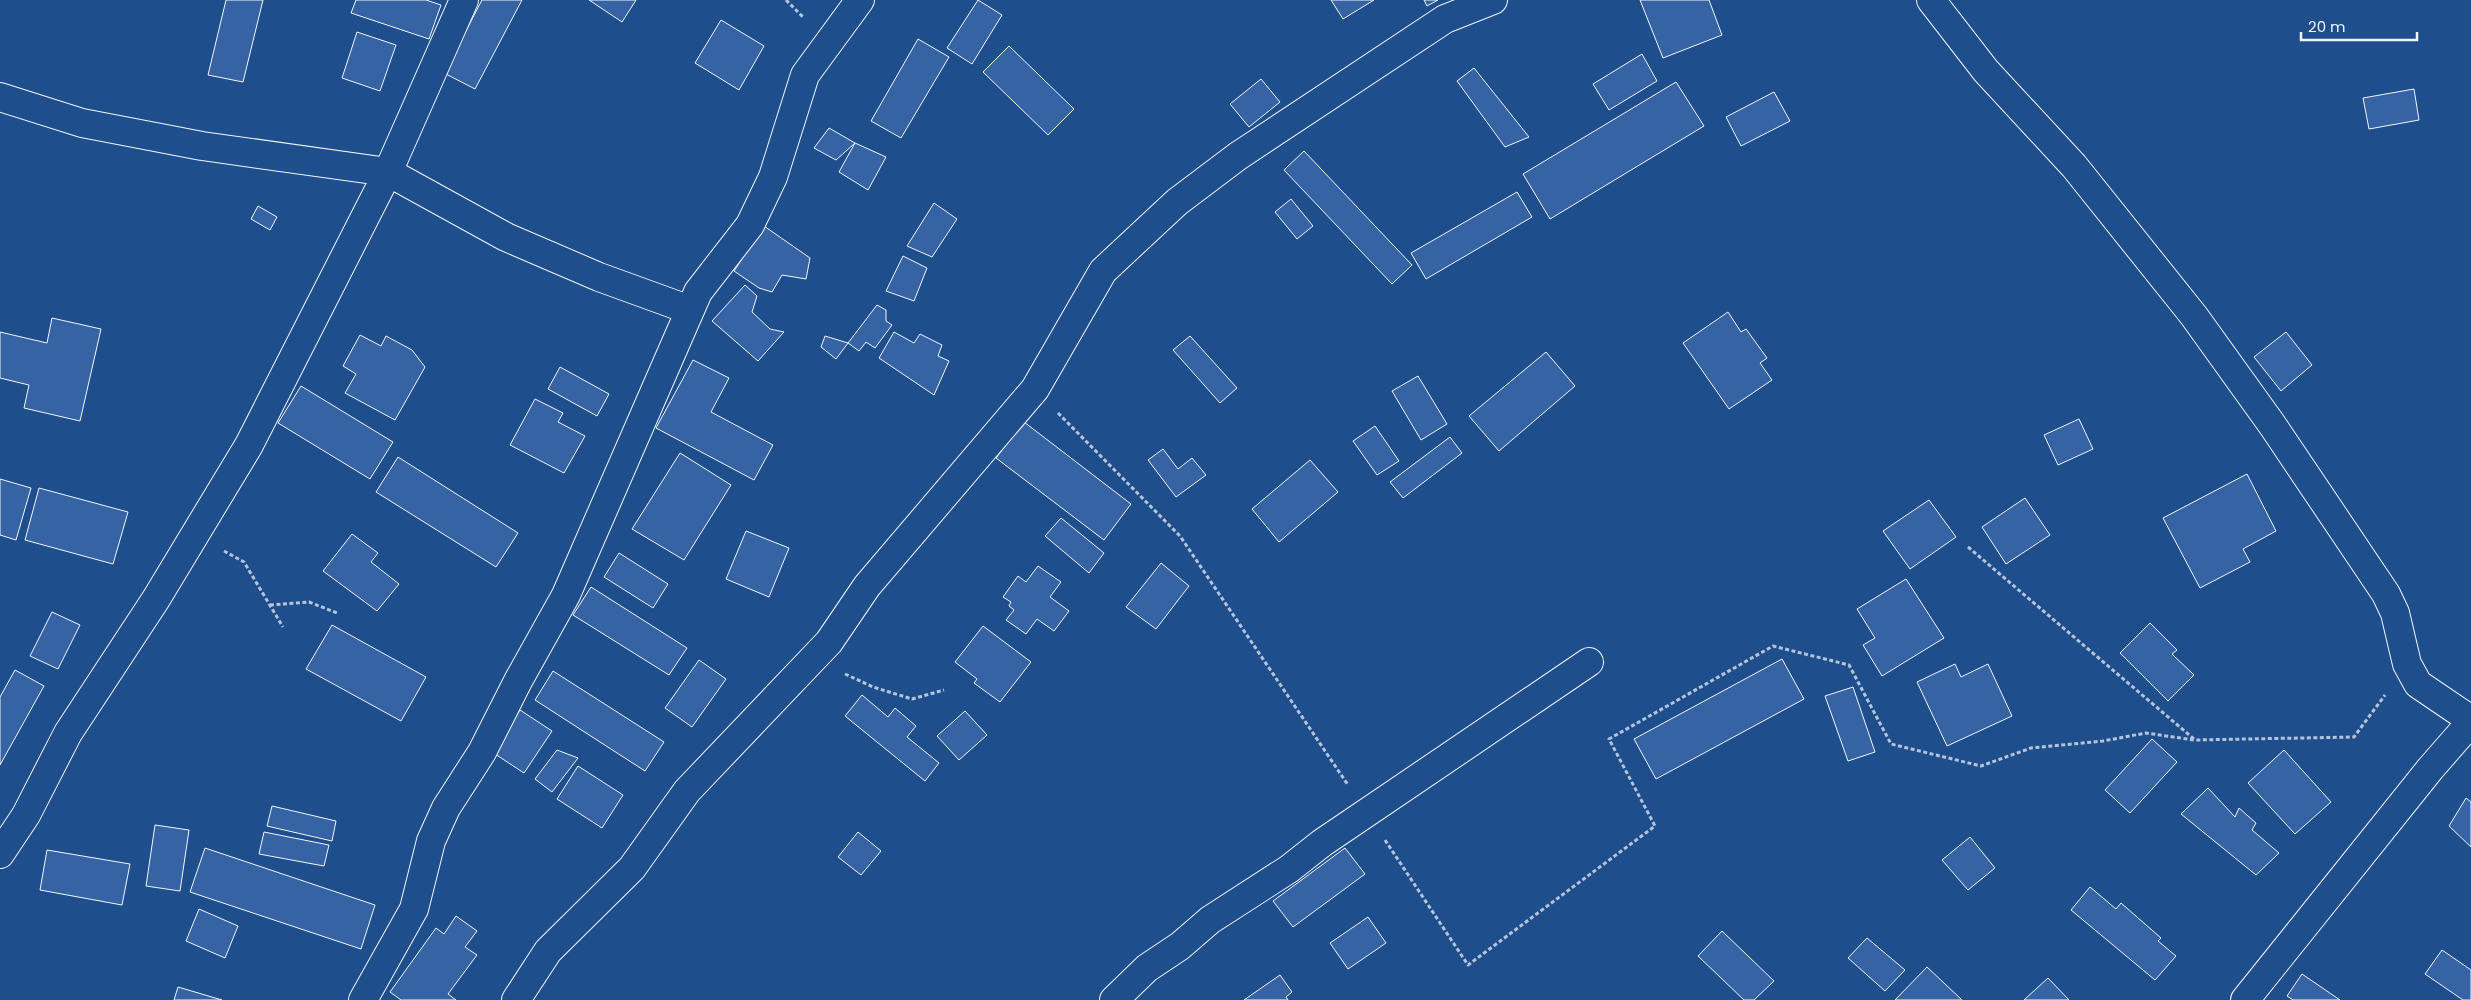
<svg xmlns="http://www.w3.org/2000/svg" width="2471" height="1000" font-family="Poppins,sans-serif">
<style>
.building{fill:#3563a3;stroke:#f2f6ff}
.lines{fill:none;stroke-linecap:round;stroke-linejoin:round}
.minor-casing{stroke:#f2f6ff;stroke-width:30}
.path{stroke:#b3c4dc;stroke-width:3;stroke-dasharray:4 2.5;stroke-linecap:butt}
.minor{stroke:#1f4e8c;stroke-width:28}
</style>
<rect width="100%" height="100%" fill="#1f4e8c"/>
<path class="building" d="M226,0H263L243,82L208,75Z
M356,0H426L441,5L429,39L351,13Z
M482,0H522L475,89L444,73Z
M589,0H636L622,22Z
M978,0L1002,15L972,64L947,48Z
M1331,0H1374L1343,19Z
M1424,0H1438L1427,6Z
M1640,0H1709L1722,35L1663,58Z
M721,20L764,46L739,90L695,63Z
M357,32L396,45L380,91L342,78Z
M918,39L949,57L901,138L871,121Z
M1009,46L1074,109L1048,135L983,72Z
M1642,54L1657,81L1609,110L1593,84Z
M1474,68L1529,137L1505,147L1457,81Z
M1261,79L1280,102L1249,127L1230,104Z
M1676,82L1704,126L1550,219L1523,174Z
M2414,89L2419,120L2369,129L2363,98Z
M1774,92L1790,121L1741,146L1726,117Z
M829,128L855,143L836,160L814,148Z
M855,143L886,157L868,190L839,172Z
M1304,151L1412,265L1392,284L1284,170Z
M1517,192L1532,217L1426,279L1411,253Z
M1291,199L1313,226L1297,239L1275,212Z
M934,203L957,219L932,257L907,246Z
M258,206L277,217L270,230L251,219Z
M764,226L810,258L806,279L782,275L772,292L759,288L734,271Z
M903,256L927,268L914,301L886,291Z
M745,285L757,296L752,312L770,329L784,332L758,361L712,321Z
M877,305L886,310V321L892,325L875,348L866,342L859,351L848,343Z
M1728,312L1741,332L1746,329L1767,358L1760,363L1772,380L1729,409L1683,343Z
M52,318L101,329L80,421L24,408L29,385L0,378V332L47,343Z
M894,332L914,343L920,334L942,345L938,356L949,361L934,395L879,358Z
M2286,332L2312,365L2281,391L2254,357Z
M360,335L381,346L386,336L412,350L425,367L395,420L345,393L356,374L343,366Z
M825,336L848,343L836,359L821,347Z
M1190,336L1237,388L1220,403L1173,350Z
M1546,352L1575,386L1499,451L1469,416Z
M693,360L729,378L711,412L773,445L754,480L656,428Z
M560,367L609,394L597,416L548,389Z
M1418,376L1447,424L1421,440L1392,391Z
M301,386L393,442L370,479L278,423Z
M535,399L563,413L558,422L585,436L564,473L510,445Z
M2079,419L2093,449L2058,465L2044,435Z
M1024,422L1131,504L1104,540L996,458Z
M1375,426L1399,461L1377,475L1353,441Z
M1450,437L1462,453L1403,498L1390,482Z
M1163,449L1178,469L1192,458L1206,475L1176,497L1148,460Z
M680,453L731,485L684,560L632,529Z
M398,457L518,533L496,567L376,492Z
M1310,460L1338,492L1279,542L1252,509Z
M2247,474L2276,531L2243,549L2250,562L2200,588L2163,518Z
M0,479L31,488L16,540L0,535Z
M39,488L128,512L113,564L25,540Z
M2025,498L2050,535L2006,564L1982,527Z
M1929,500L1956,537L1910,569L1883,531Z
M1061,518L1104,553L1089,573L1045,536Z
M746,531L789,548L769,597L726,579Z
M352,534L378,553L371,562L399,584L377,611L323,571Z
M619,553L668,584L653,608L604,577Z
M1161,563L1189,586L1156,629L1126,607Z
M1038,566L1061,582L1050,597L1069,611L1054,631L1037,619L1026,634L1006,620L1014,610L1009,606L1011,602L1003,597L1018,576L1026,582Z
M1906,579L1944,638L1882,676L1863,645L1875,638L1857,609Z
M591,587L687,648L669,675L573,615Z
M52,612L80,625L58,669L30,656Z
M2150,623L2177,650L2172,654L2194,675L2168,701L2120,653Z
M332,625L426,677L401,721L306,669Z
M983,626L1031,662L1000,702L974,683L977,679L955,662Z
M1782,659L1804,699L1656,779L1634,739Z
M699,660L726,679L692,727L665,708Z
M1955,664L1961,677L1988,664L2012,716L1947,746L1917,682Z
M15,670L44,686L0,765V697Z
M553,671L664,742L645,771L535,700Z
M1853,687L1875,752L1848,761L1825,696Z
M862,695L888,717L895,708L916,726L907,737L939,763L925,781L845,716Z
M520,710L552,731L524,773L492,752Z
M965,711L987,735L959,760L937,736Z
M2152,739L2177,762L2130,813L2105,790Z
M557,750L578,758L552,792L535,779Z
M2284,750L2331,802L2295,834L2248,783Z
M578,766L623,795L602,828L557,799Z
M2208,788L2235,817L2239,808L2256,823L2252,830L2279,853L2256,875L2181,814Z
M2466,798L2471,802V847L2449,826Z
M272,806L336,821L332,841L267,826Z
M155,825L189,830L180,891L146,886Z
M264,832L329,845L324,866L259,854Z
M858,832L881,851L861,875L838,857Z
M1970,837L1995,868L1968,890L1942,860Z
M205,848L375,905L361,949L190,892Z
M1345,848L1365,874L1293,927L1273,901Z
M47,850L130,864L122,905L40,890Z
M2090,887L2116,909L2121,903L2161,938L2158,941L2176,956L2155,980L2071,910Z
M199,909L238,926L225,958L186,941Z
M456,916L477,931L465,947L477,955L448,994L456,1000H401L390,992L436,928L444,934Z
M1368,917L1386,943L1348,969L1330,943Z
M1722,931L1774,981L1754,1000H1744L1698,956Z
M1867,938L1905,970L1885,991L1848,958Z
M2442,950L2471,970V1000H2463L2425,974Z
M1927,967L1962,1000H1895Z
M2302,974L2340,1000H2293L2287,996Z
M1280,975L1292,992L1286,997L1288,1000H1244Z
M2048,978L2069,1000H2024Z
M178,987L222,1000H174Z"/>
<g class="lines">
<defs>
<path id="minor" d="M1931,0L1986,71L2074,166L2194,316L2273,426L2386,594L2395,613L2407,664L2418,684L2471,720
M0,97L82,123L202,146L388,172L506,237L599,277L690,310
M0,854L26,815L68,733L156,599L249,445L388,172L464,0
M363,1000L414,909L431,841L446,808L482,752L518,681L566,595L698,292L750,225L773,177L805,75L860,0
M516,1000L548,951L632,868L687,791L829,642L867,586L1035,389L1103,271L1177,202L1238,156L1445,19L1493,0
M1114,1000L1147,968L1180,946L1210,920L1289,869L1322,843L1589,662
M2245,1000L2430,769L2471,722"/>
</defs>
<use href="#minor" class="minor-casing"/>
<path class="path" d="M786,0L804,18
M1058,413L1180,536L1348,785
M1968,547L2194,739
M224,551L244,562L283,627
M270,605L309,602L337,613
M845,674L873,687L912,699L944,690
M1385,840L1468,965L1655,826L1609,739L1773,646L1849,665L1891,744L1981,766L2031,748L2103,741L2146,733L2194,740L2354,737L2385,695"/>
<use href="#minor" class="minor"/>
</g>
<path d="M2301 32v8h116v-8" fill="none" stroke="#f2f6ff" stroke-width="2.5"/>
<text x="2308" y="32" font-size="15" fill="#f2f6ff" stroke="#1f4e8c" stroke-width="4" paint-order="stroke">20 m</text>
</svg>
